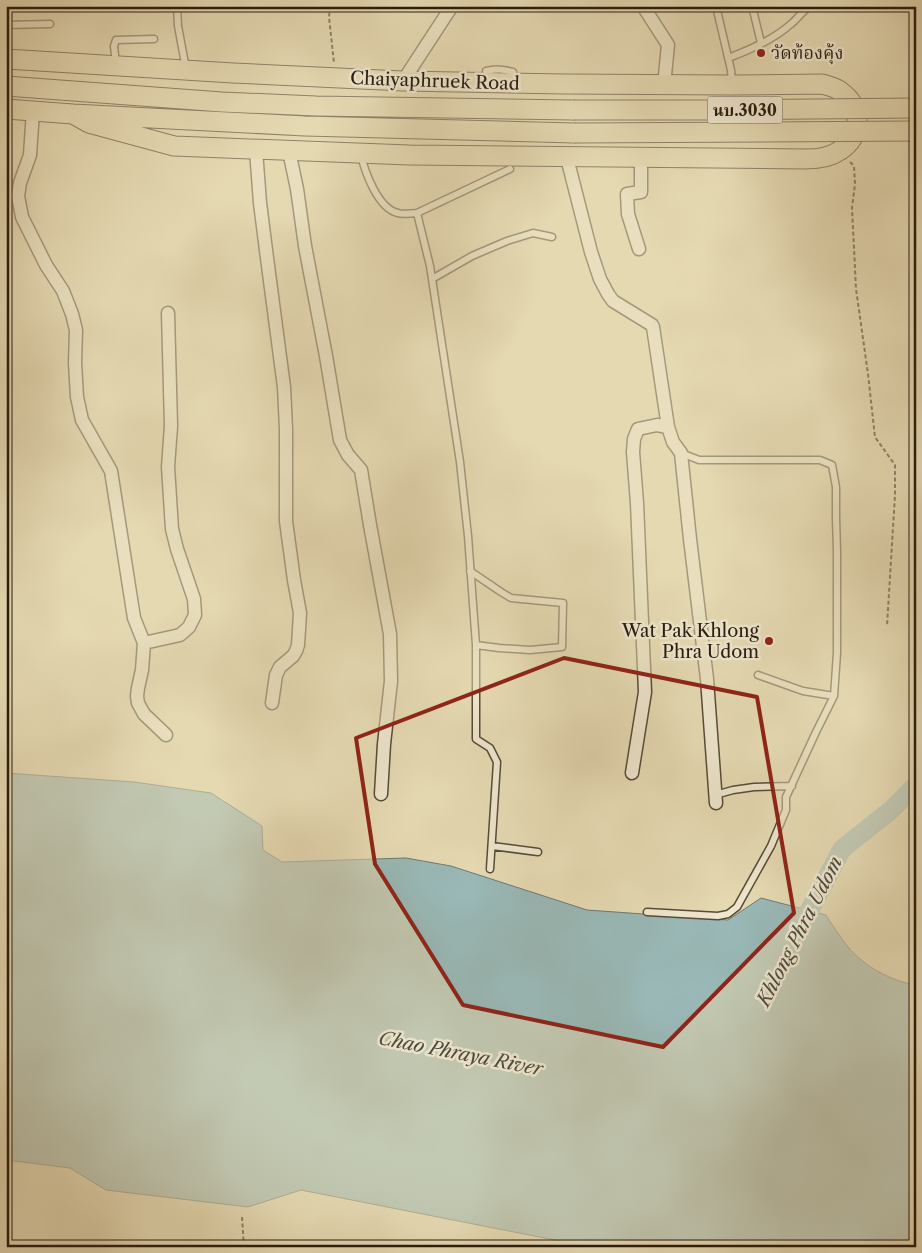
<svg xmlns="http://www.w3.org/2000/svg" width="922" height="1253" font-family="'Libre Caslon Text','Noto Serif Thai',serif">
<style>
.water{fill:#99b8b6;stroke:#6c7a73}
.lines{fill:none;stroke-linecap:round;stroke-linejoin:round}
.river{stroke:#99b8b6;stroke-width:19}
.service-casing{stroke:#574b38;stroke-width:9}
.minor-casing{stroke:#574b38;stroke-width:15}
.primary-casing{stroke:#281c0f;stroke-width:21}
.path{stroke:#281c0f;stroke-width:2;stroke-dasharray:4 2.5;stroke-linecap:butt}
.service{stroke:#eee6cd;stroke-width:6}
.minor{stroke:#eee6cd;stroke-width:12}
.primary{stroke:#e5d9b2;stroke-width:19}
.primary-bridge-casing{stroke:#281c0f;stroke-width:21;stroke-linecap:butt}
.primary-bridge{stroke:#e5d9b2;stroke-width:19}
.marked{fill:none;stroke:#8f2418;stroke-width:4;stroke-linejoin:round}
.poi-dot{fill:#8f2418;stroke:#eee6cd;stroke-width:2}
.labels{text-anchor:middle;stroke-width:5;stroke-linejoin:round;paint-order:stroke}
.shield{fill:#eee6cd;stroke:#635948;stroke-width:1}
.shield-label{font-size:16px;font-weight:bold;fill:#281c0f}
.poi-label{font-size:18px;fill:#281c0f;stroke:#eee6cd;text-anchor:start}
.street-label{font-size:18px;fill:#281c0f;stroke:#eee6cd}
.water-label{font-size:19px;font-style:italic;fill:#4a4b41;stroke:#eee6cd}
</style>
<rect width="100%" height="100%" fill="#e5d9b2"/>
<filter id="stains"><feTurbulence type="fractalNoise" baseFrequency=".004" numOctaves="4"/><feColorMatrix values="0 0 0 0 .2 0 0 0 0 .09 0 0 0 0 .02 0 0 0 .5 -.17"/></filter>
<radialGradient id="worn" r=".72"><stop offset=".6" stop-color="#630" stop-opacity="0"/><stop offset="1" stop-color="#630" stop-opacity=".3"/></radialGradient>
<path class="water" d="M6,773L134,782L211,793L262,826L263,850L282,862L406,858L451,866L587,910L728,920L761,898L826,915C833,926 840,937 848,947C865,967 891,981 916,985V1247H590L301,1190L248,1207L106,1190L70,1168L6,1160Z"/>
<g class="lines">
<path class="river" d="M798,932L842,849L891,810L916,785"/>
<defs>
<path id="service" d="M177,6L178,26L186,69
M716,6L731,70L732,83
M752,6L761,43
M6,25L50,24
M728,58C750,50 774,39 791,24C799,18 803,9 812,6
M116,65L114,46L116,40L154,39
M486,71C497,69 502,69 513,72L516,80
M361,155C365,172 378,209 398,213C403,215 411,213 417,213L430,266L460,462L468,536L476,645V739L490,748L497,762L490,869
M417,213L510,169
M432,279L472,256L507,241L533,233L552,237
M470,571L501,592L511,598L563,603L562,647L530,650L499,648L476,645
M758,675L803,691L834,696
M715,795L733,790L754,787L792,786
M492,846L538,852
M647,912L718,916L728,914L737,907L771,846L786,810V797L816,732L834,696L837,653V551L836,518V487L832,465L820,460H699L681,453"/>
<path id="minor" d="M643,6L668,45L664,85
M403,81L452,6
M33,111L30,155L20,183L18,196L22,217L46,265L63,291L72,314L76,330L75,363L77,397L82,420L111,471L134,618L144,643L142,670L138,688L137,696L138,703L144,714L166,735
M256,150L260,203L267,258L284,387L286,429V521L294,580L300,613L298,645L296,651L293,656L280,667L276,675L272,703
M289,151L297,189L305,246L326,356L340,440L348,455L361,470L370,525L390,634L391,681L384,744L381,794
M567,158L591,252L600,279L608,294L613,301L652,325L653,327L668,427L673,442L681,453L690,539L707,679L716,803
M639,249L628,214L627,194L641,192V158
M144,643L180,635L189,627L195,615L194,599L177,549L172,529L168,467L171,426L168,313
M632,773L645,692L637,503L633,452L634,439L638,429L657,425L668,427"/>
<path id="primary" d="M6,59L233,73L403,81L565,84L732,85L822,84C828,86 835,87 840,91C863,107 863,136 839,151C829,158 817,159 806,159L409,155L174,146L89,123L73,114
M6,86L222,102L316,106L573,110
M6,109L73,114L305,126L574,133"/>
</defs>
<use href="#service" class="service-casing"/>
<use href="#minor" class="minor-casing"/>
<use href="#primary" class="primary-casing"/>
<path class="path" d="M330,6L329,17L334,63
M850,162L854,166L855,184L852,208L856,289L868,374L875,437L895,465V495L887,626
M6,1191L9,1142
M242,1217L244,1247
M371,1244L384,1247
M154,1247V1242"/>
<use href="#service" class="service"/>
<use href="#minor" class="minor"/>
<use href="#primary" class="primary"/>
<defs>
<path id="primary-bridge" d="M573,110H725L916,108
M574,133L916,131"/>
</defs>
<use href="#primary-bridge" class="primary-bridge-casing"/>
<use href="#primary-bridge" class="primary-bridge"/>
</g>
<path d="M0 0H922V1253H0ZM564,658L757,697L794,913L663,1047L463,1005L375,864L356,738Z" fill="#e5d9b2" fill-opacity=".55" fill-rule="evenodd"/>
<path class="marked" d="M564,658L757,697L794,913L663,1047L463,1005L375,864L356,738Z"/>
<g class="poi-dot">
<circle cx="761" cy="53" r="5"/>
<circle cx="769" cy="641" r="5"/>
</g>
<g class="labels">
<rect class="shield" x="707.5" y="96.5" width="75" height="27" rx="4"/>
<g class="shield-label">
<text x="745" y="116">นบ.3030</text>
</g>
<g class="poi-label">
<text x="771" y="59">วัดท้องคุ้ง</text>
<text x="759" y="637" text-anchor="end">Wat Pak Khlong<tspan x="759" dy="21">Phra Udom</tspan></text>
</g>
<g class="street-label">
<text transform="translate(435 81) rotate(2)" y="6">Chaiyaphruek Road</text>
</g>
<g class="water-label">
<text transform="translate(799 931) rotate(-63)" y="7">Khlong Phra Udom</text>
<text transform="translate(461 1053) rotate(11)" y="7">Chao Phraya River</text>
</g>
</g>
<rect width="922" height="1253" fill="none" stroke="#e5d9b2" stroke-width="25"/>
<rect x="8" y="8" width="907" height="1238" fill="none" stroke="#281c0f" stroke-width="2.5"/>
<rect x="12" y="12" width="897" height="1228" fill="none" stroke="#281c0f"/>
<rect width="100%" height="100%" filter="url(#stains)"/>
<rect width="100%" height="100%" fill="url(#worn)"/>
</svg>
